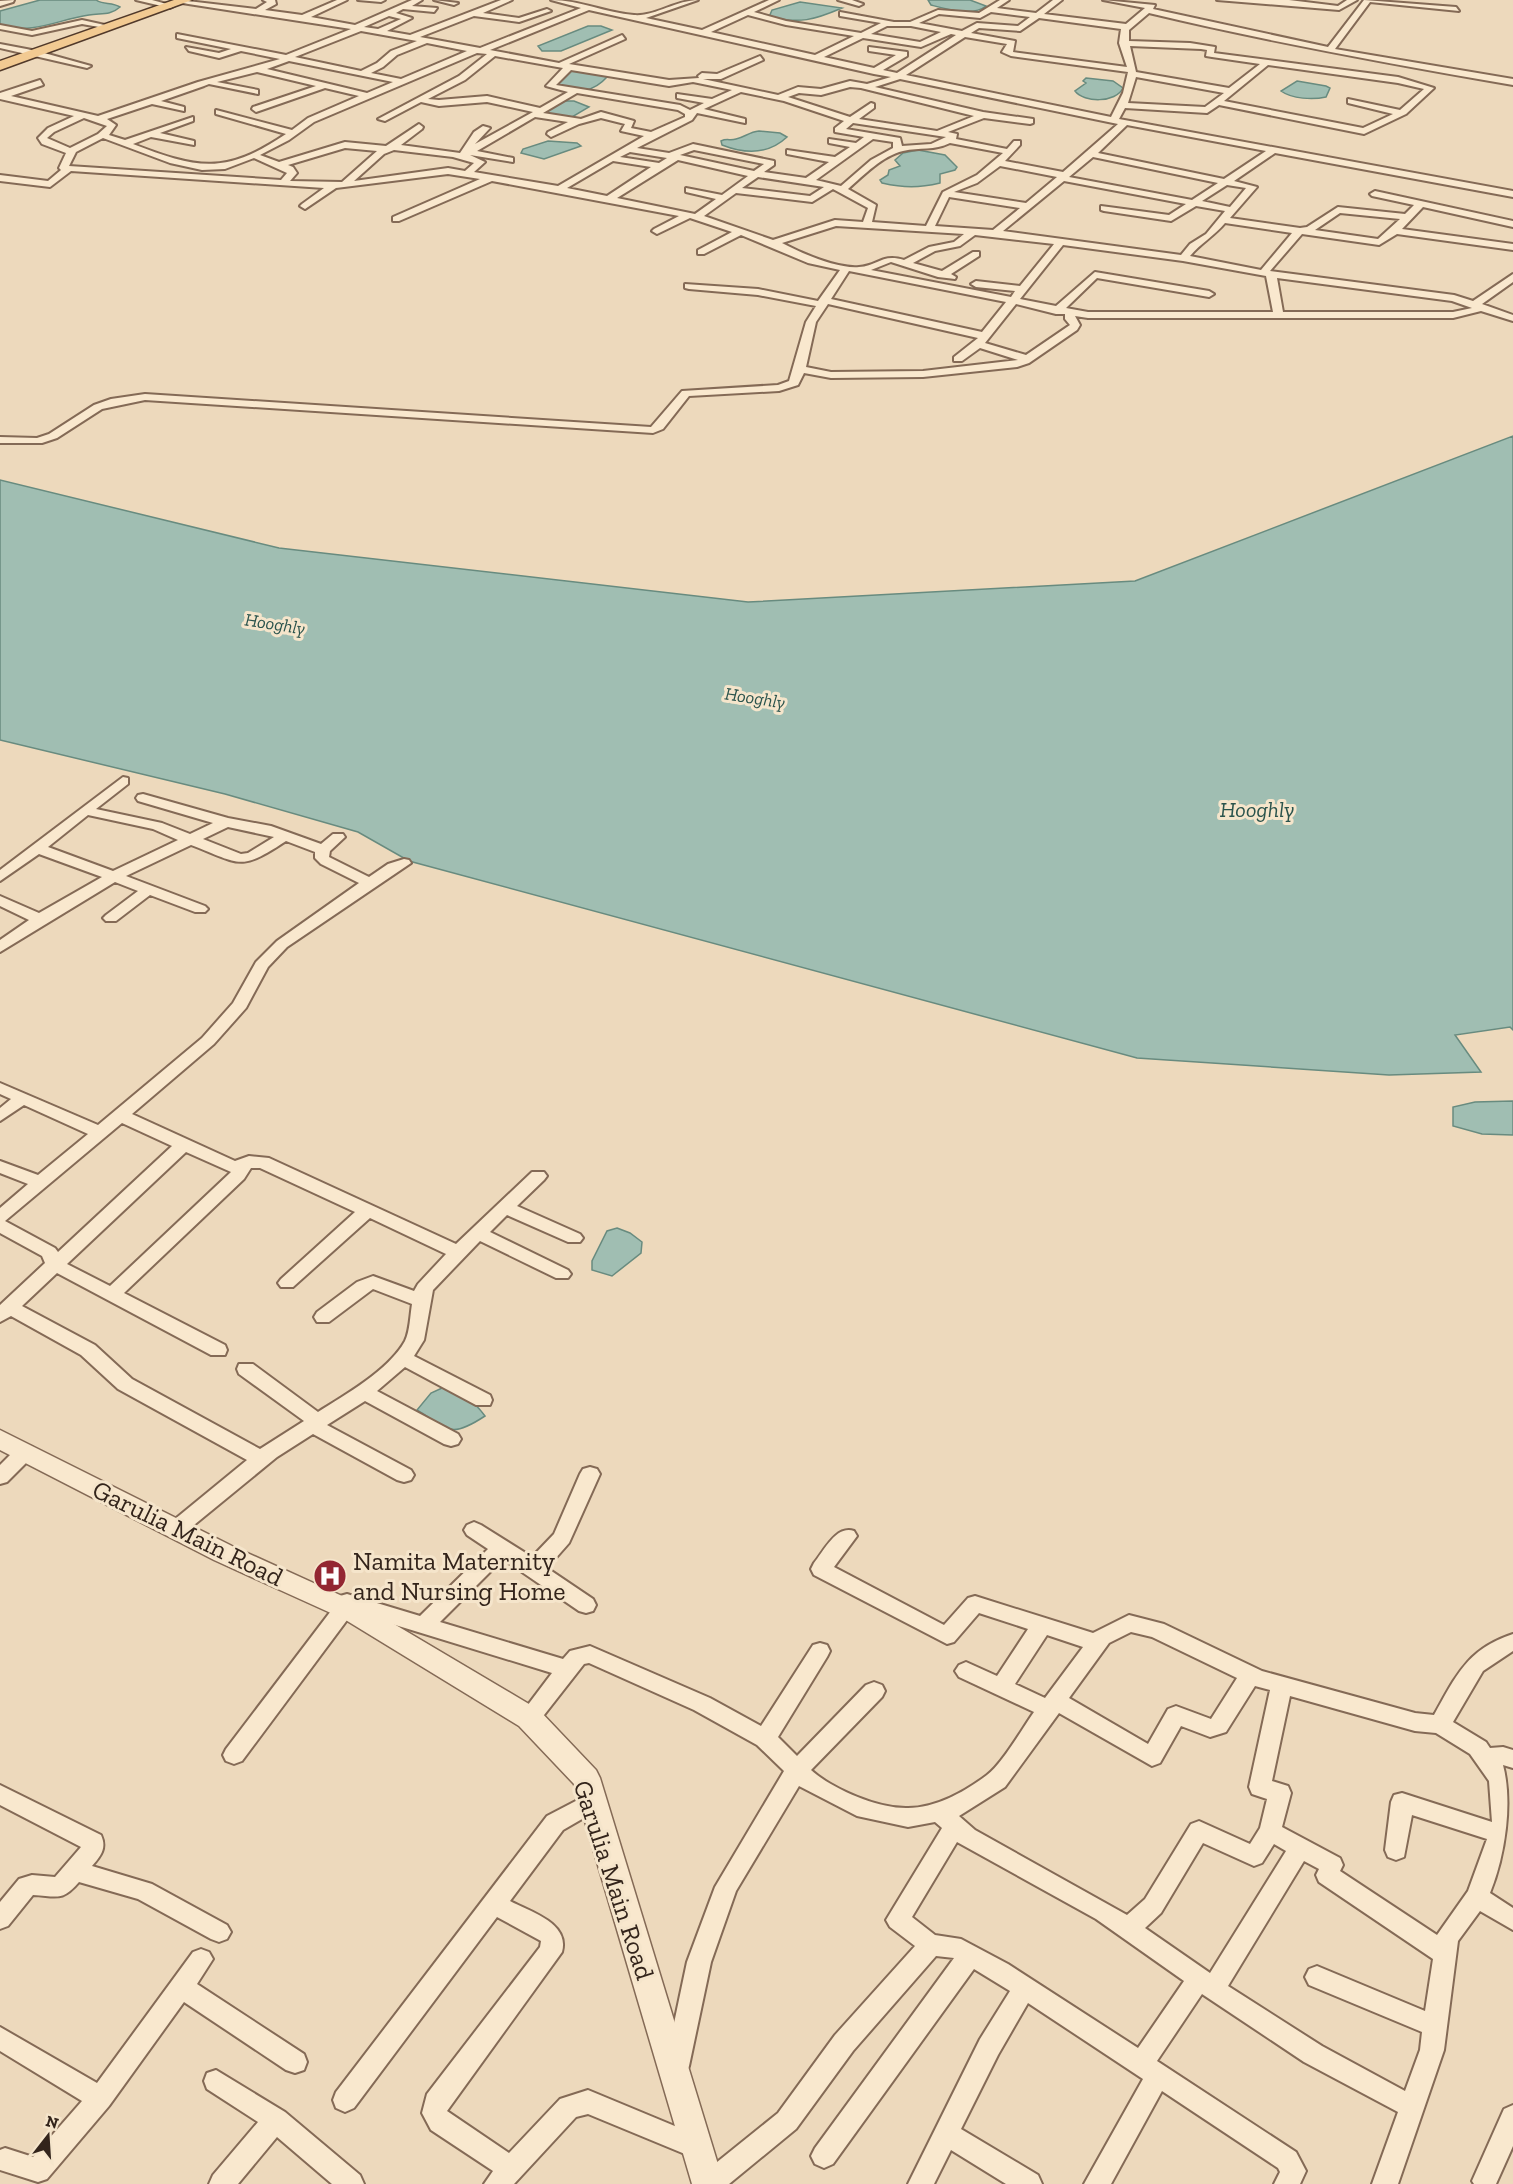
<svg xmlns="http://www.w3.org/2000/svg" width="1513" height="2184" font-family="'Zilla Slab',serif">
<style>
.water{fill:#a0beb2;stroke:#688b7f;stroke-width:1.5}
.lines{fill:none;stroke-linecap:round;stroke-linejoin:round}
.minor-casing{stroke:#846a56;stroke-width:4}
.tertiary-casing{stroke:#846a56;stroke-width:3}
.primary-casing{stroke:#51392a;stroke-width:3}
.minor{fill:#f9e8ce;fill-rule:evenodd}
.tertiary{fill:#f9e8ce;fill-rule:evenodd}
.primary{fill:#f2ca92;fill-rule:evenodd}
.labels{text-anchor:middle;stroke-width:6;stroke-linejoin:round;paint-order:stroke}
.far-water-label{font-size:18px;font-style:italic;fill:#2a534c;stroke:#f5e5cb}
.water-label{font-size:22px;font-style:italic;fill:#2a534c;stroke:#f5e5cb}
.near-street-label{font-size:26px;fill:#33241b;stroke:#f5e5cb}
.near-poi-label{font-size:26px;fill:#33241b;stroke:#f5e5cb;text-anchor:start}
</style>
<rect width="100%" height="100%" fill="#edd9bc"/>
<path class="water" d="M40,0H96C103,5 112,2 120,7C110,16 101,13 89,15C56,20 36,34 0,26V11Z
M928,0H970L986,6C973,17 946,9 931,5Z
M800,2L842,8C814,20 800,24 769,17L772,10Z
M588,26H601L612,30L561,51H542L538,46Z
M568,70L608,76C590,96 577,91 552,86Z
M1086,78L1113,81L1123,88C1116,103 1084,103 1075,91L1086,83L1083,81Z
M1297,81L1326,86L1330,88L1326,97C1313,100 1292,99 1281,91Z
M563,101H574L589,107L567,120L539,115Z
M759,131L780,133L787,137C768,155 745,154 722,145L721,141C727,138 730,141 736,139C745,137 749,132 759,131Z
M548,141L577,143L581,146L544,159L521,153L523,149Z
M918,150L945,155L957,167L955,170L940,174V183C919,188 904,188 882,183L880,180L888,175L889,170L900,166L895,160L903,153Z
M1513,436V1030L1510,1027L1455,1035L1481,1072L1389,1075L1137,1058L409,861L358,832L225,794L0,740V480L279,548L748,602L1135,581Z
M1513,1101V1135L1482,1134L1453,1126V1107L1475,1102Z
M617,1228L630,1233L642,1242L641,1253L612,1276L592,1270V1261L607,1231Z
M442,1388C461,1390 474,1401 485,1416C450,1439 449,1430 417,1410L431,1393Z"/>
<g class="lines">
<defs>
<path id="minor" d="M14,0L13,2L0,6V1Z
M136,0H152L174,6L170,8Z
M179,0L256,9L267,2L263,0H275L276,4L265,10L302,15L337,0H347L311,17L355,25L412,0H422L412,6L437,8L434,12L403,9L396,13L412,18L387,31L410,35L501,0H512L483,13L519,18L547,9L551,11L519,22L474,16L420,37L480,48L581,8L551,0C580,0 606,13 634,15C653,17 677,0 698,0L646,18L702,30L769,0H779L754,12L786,21L861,33L881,23L840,16V12L894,22H910L938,10L979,13L1000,0H1009L997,8L1036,13L1053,0H1062L1044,14L1126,24L1145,8L1103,0L1155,5L1153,9L1328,47L1364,0L1456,7L1459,11L1370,2L1335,49L1513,79V85C1391,64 1270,42 1149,13L1129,30V41L1190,43L1215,47L1214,53L1398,77L1434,88L1406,114L1364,134L1219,105L1207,113L1125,108L1119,119L1513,191V197L1275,153L1234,181L1257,187L1230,218L1300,228L1307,227L1338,207L1405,214L1414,205L1372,196L1370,194L1375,191L1513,221V227L1423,207L1402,229L1513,244V250L1397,234L1379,245L1302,234L1270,271L1454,295L1473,301L1513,274V282L1482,304L1513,315V321L1481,311L1453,318H1088L1075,316L1080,325L1077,330L1029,363L1017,367L923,377L831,378L804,373L798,385L779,391L689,396L663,429L653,433L145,400L102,409L57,438L42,443H0V437L37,438L49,434L94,405L111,399L145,394L651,427L682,391L778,385L789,381L806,322L816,306L758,295L689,289L685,288V284L758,289L818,301L840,270L808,263L741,235L704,254H698V250L732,232L690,218L657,234L652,231L654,229L679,216L492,181L399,221H393V217L480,179L448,174L336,188L305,209L300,206L302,204L324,188L71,171L50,187L0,181V175L48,181L61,170L59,168L66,153L42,144L38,138L48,128L74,116L0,99V93L40,80L43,85L11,96L98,116L198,82L280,59L241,51L219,58L189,51L186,47L219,53L231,49L177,38V34L286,55L351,29L182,3ZM589,10L874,74L891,77L867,84L850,81L821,89L798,87L778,95L703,79H721L763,60L760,56L717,74L702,73L698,76L699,78L669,80L569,64L625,39L622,35L559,63L490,50ZM991,12L1030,17L1018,26L977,23L962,31L919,23L939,14L980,18ZM748,15L786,25L854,36L815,55L711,32ZM389,16L401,19L378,29L364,27ZM1039,18L1121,29L1119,43L1127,67L1013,52L1015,41L971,33L979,28L1020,31ZM887,26H911L941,32L920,42L871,34ZM361,31L417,41L391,51L377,63L361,71L295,57ZM951,34L956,35L897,73L883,70L907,56V52L869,47V51L896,55L874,68L824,57L863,38L921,47ZM965,37L1007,44L1002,52L1011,56L1128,72L1123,93L1111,117L906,75ZM427,43L467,51L401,79L371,73L383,67L397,55ZM1130,46L1201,49L1207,50L1206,56L1212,57L1260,64L1229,88L1136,72ZM477,53L487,54L459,76L378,119L385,121L421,102L439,106L487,102L533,112L475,144L490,128L483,126L474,132L460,153L401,145L422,129L423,127L419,124L386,146L345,142L279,162L260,155L289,140L314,122ZM495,56L563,68L546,86L568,92L540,108L487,96L439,100L428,99L465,80ZM289,61L393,82L367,93L267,69ZM1268,65L1398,83L1424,89L1400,110L1348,99V103L1393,114L1363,128L1224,101ZM571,70L669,86L693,82L732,90L712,99L677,94V98L704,103L690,110L680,105L556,85ZM257,72L316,86L253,107L252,109L256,112L325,88L359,96L308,118L292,130L216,110V114L286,134C225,175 198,169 133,144L151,137L194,145V141L160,133L193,121V117L125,140L109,135L116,125L107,119L152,104L184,111V107L161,101L204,86L209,84L258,94V90L217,82ZM1136,77L1224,93L1205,107L1128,103ZM900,79L1118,124L1063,172L1005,161L1020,145V141H1014L1007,149L956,139L957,134L948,132L984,118L1030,124L1033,123V119L983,112L875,87ZM850,87L861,88L974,116L937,131L859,119L874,108V104L871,103L850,117L788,97L799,93L821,95ZM741,92L784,101L844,121L835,128V132L864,137L856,143L829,139V143L850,147L835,157L787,150V154L829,162L806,178L764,172L774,165V161L693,144L669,153L637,148L692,120L697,113L745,123V119L704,109ZM577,93L678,110L685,114V117L651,132L631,128L634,121L601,112L581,119L543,113ZM535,117L568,122L548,132L547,134L551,137L579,124L601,118L625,124L621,131L644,136L558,186L474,172L485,162L470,155L513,162V158L477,151ZM84,118L107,126L98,134L70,148L47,138L54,132ZM853,123L946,137L931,144L902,146L900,138L846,129ZM1127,125L1266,151L1224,179L1098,153ZM103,138L170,163L202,170L225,169L254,158L287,173L281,180L69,166L76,152ZM873,139L893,142V148L871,160L841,186L816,180ZM950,143L1003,153L977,175L943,192L926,226L872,222L876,205L848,189C864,175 882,156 903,151C920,147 934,151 950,143ZM345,148L377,151L342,182L290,181L297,173L293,167L288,165ZM394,150L453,157L474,163L465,171L448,168L354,181L384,154ZM694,150L764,164L754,171L680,155ZM630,152L667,158L659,163L620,157ZM1093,157L1218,183L1192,200L1069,177ZM678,160L748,176L722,195L686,188V192L716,199L695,214L617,198ZM613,161L651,167L607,196L567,188ZM1000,166L1057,177L1026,203L954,192L977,183ZM758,177L824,187L810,196L742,188ZM1064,181L1186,204L1169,215L1101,206V210L1104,211L1171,221L1196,206L1225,211L1206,234L1190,244L1181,255L1003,231ZM1227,185L1246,188L1230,207L1202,201ZM833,189L868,208L863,222L835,220L773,240L704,216L736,193L812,202ZM949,197L1020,208L993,230L935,226ZM1340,213L1400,219L1378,239L1315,230ZM1225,223L1292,233L1261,270L1190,256C1200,244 1214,236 1225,223ZM836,226L964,234L954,242L929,247L904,260C882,253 878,266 859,267C837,269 801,253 782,243ZM975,235L1054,244L1020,286L976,281L971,284L976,287L1015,291L1011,297L871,270L891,262L938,277L955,279L956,277L951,274L979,256V252H973L942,271L913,263L935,251L960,246ZM1063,245L1183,261L1266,276L1273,312H1088L1066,308L1097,278L1209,297L1214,294L1209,291L1095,272L1056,306L1020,299ZM849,271L1006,302L982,332L831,299ZM1277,278L1452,301L1472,308L1453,312H1283ZM828,304L978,338L954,357V361H962L980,348L1018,360L923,371L831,372L806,367L816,322ZM1016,304L1056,314H1065V319L1070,325L1026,355L985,343Z
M358,0H385L381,2Z
M434,0L458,3L454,5Z
M838,0H852L863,4L859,6Z
M1217,0H1289L1338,6L1347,0H1357L1339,10Z
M82,20L114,27L110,29L82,24L32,35L0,29V25L32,31Z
M0,44L37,51L91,66L87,68L0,48Z
M123,777L128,778V784L96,809L162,823L190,834L213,823L138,801L136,798L138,795L143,794L228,818L271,826L321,844L333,834H343L345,837L330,851L329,857L369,877L388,864L404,859L409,860L411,863L287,947L268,967L246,1008L214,1044L132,1114L235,1161L249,1156L269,1158L456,1244L532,1172H544L547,1176L544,1180L517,1206L580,1234L583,1238L580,1242H568L507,1215L490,1232L568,1270L571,1274L568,1278H556L480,1241L433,1290L424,1340L414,1356L490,1395L492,1400L490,1405H476L405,1367L377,1391L458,1434L461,1439L458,1444L451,1446L444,1444L365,1401L327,1425L411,1470L414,1475L411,1480L404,1482L397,1480L313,1434L277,1457L183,1534L176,1537L169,1534L166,1529L169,1524L247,1460L118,1389L81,1355L11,1316L0,1322V1305L45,1263L42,1256L0,1233V1208L28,1184L0,1173V1161L38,1175L88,1134L24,1105L0,1121V1108L11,1099L0,1094V1083L98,1125L202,1038L233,1003L256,962L277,941L359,883L321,864L315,858V852L286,841C239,872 241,864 191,845L126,876L205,906L208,909L205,912H195L150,895L116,921H106L103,918L106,915L138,891L115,882L0,952V940L29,920L0,906V896L39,913L102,877L39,854L0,881V870ZM88,815L153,829L178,840L113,871L48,847ZM228,827L274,837L248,853L241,854L203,839ZM122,1123L172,1146L58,1252L55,1248L5,1221ZM186,1152L231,1172L110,1286L67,1264ZM251,1168H260L355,1212L281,1279L278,1283L281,1287H293L370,1218L446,1254L418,1284L414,1291L373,1276L357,1282L317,1312L314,1317L317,1322H329L373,1289L412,1304C410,1316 410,1331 405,1341C389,1370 345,1395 318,1412L253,1364H239L237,1369L239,1374L304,1421L260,1449L132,1379L95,1345L22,1306L57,1273L211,1355H225L227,1350L225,1345L124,1293L244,1179Z
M25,1445L32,1447L35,1452L32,1457L7,1482L0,1484V1465L18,1447Z
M590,1467L597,1469L600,1474L569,1543L547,1568L593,1599L596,1605L593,1611L586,1613L579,1611L503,1559L440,1622L563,1659L570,1651L590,1646L710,1698L761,1726L813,1645L820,1643L827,1645L830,1651L827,1657L778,1737L797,1756L866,1685L874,1682L882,1685L885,1691L882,1697L811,1770C832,1789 879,1809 908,1808C936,1808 966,1791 987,1775C1002,1764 1022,1729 1034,1712L959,1677L955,1671L959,1665L966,1662L997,1676L1028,1629L979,1613L954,1642L947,1644L814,1575L811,1569L814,1563C824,1551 836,1525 854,1531L857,1536L834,1567L944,1625L968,1598L975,1596L1093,1633L1129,1615L1164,1624L1262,1671L1415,1713L1434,1715C1456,1676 1467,1649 1513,1634V1651L1483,1671L1453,1722L1486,1742L1490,1748L1503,1747L1513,1750V1768L1503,1765C1513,1803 1505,1856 1490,1893L1513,1908V1930L1480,1911L1458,1941L1444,2050L1398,2184H1372L1398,2112L1304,2062L1202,1994L1157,2061L1296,2152L1306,2171L1300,2184H1274L1280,2172L1278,2168L1162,2091L1111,2184H1084L1143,2079L1028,2003L998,2055L961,2129L1038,2175L1042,2184H1006L951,2150L934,2184H908L980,2039L1010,1991L974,1969L833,2164L824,2168L815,2164L811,2156L815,2148L954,1958L936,1956L853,2051L796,2129L729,2184H697L701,2175L778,2113L835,2035L915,1946L890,1927L886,1920L942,1828L935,1822L908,1827L857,1816L799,1786L736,1891L711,1962L689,2066L686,2074L677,2077L668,2074L665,2066L687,1962L715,1887L784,1771L757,1745L694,1710L589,1663L584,1664L537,1724L529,1727L521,1724L518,1718L552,1673L353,1612L242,1761L234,1764L226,1761L223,1755L226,1749L337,1603L340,1596L347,1594L420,1616L488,1549L467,1535L464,1530L467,1525L474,1522L481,1525L532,1557L554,1534L580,1474L583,1469ZM1131,1632L1152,1637L1237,1678L1211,1719L1176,1706L1168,1709L1148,1744L1069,1698L1109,1643ZM1047,1635L1083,1647L1045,1698L1015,1684ZM1255,1686L1270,1690L1249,1787L1252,1794L1267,1799L1260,1828L1250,1844L1199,1821L1191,1824L1145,1899L1127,1915L975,1830L959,1816L1005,1787L1059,1713L1152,1766L1160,1763L1181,1726L1210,1737L1226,1732ZM1290,1696L1415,1731L1436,1733L1470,1754L1489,1781L1492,1822L1402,1793L1394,1795L1391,1802L1385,1850L1388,1857L1396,1860L1404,1857L1412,1815L1487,1839L1468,1891L1437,1935L1340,1871L1343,1865L1340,1858L1282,1827L1291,1793L1288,1786L1272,1781ZM957,1842L1096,1919L1184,1981L1138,2048L1008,1964L961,1939L935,1935L912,1917ZM1203,1843L1254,1866L1262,1863L1274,1844L1286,1851L1210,1973L1145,1928L1161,1913ZM1304,1861L1319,1869L1316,1875L1319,1882L1433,1959L1425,2011L1317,1966L1309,1969L1305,1977L1309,1985L1422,2032L1420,2050L1405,2091L1322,2046L1228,1986Z
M0,1785L101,1835C107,1848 101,1856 92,1866L152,1884L227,1925L231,1932L227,1939L219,1942L211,1939L138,1899L79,1882C62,1902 57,1896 33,1895L8,1926L0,1929V1902L19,1879L32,1875L55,1877L81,1847L0,1805Z
M593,1792L601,1794L604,1801L601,1808L563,1830L510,1901C531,1912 570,1923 562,1952L447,2111L509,2153L560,2099L588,2090L706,2139L709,2147L706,2155L697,2159L588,2114L576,2117L514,2184H484L493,2171L431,2130L422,2113L427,2094L540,1947L541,1941L497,1917L354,2108L345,2112L336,2108L333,2100L336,2092L547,1816Z
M201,1949L209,1952L213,1959L197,1984L304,2054L307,2062L304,2070L295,2073L286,2070L184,2002L109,2106L47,2179L38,2182L0,2170V2150L5,2148L33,2157L82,2101L0,2051V2027L97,2083L193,1952Z
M216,2070L285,2112L360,2175L364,2184H332L277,2137L238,2184H209L213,2175L258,2122L207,2089L204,2081L207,2073Z
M1513,2105V2146L1496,2184H1474L1472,2181L1504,2109Z"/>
<path id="tertiary" d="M0,1430L232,1546L362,1605L539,1710L596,1770L600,1778L724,2184H692L574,1784L519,1726L344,1619L214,1560L0,1450Z"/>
<path id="primary" d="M174,0H192L0,70V61Z"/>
</defs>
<use href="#minor" class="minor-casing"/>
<use href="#tertiary" class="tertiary-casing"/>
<use href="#primary" class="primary-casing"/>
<use href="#minor" class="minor"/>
<use href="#tertiary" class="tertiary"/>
<use href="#primary" class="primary"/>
</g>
<defs>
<symbol id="hospital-disc" viewBox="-11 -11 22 22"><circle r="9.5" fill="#932632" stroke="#f5e5cb"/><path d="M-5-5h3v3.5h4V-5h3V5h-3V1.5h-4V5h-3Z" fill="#fff"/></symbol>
</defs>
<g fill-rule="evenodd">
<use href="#hospital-disc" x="311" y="1557" width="38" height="38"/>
</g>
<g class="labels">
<g class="far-water-label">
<text transform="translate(275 624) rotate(9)" y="6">Hooghly</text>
<text transform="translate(755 698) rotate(9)" y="6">Hooghly</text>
</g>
<g class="water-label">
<text x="1257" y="817">Hooghly</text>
</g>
<g class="near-street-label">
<text transform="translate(188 1533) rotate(26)" y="9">Garulia Main Road</text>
<text transform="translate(614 1880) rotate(72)" y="9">Garulia Main Road</text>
</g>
<g class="near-poi-label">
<text x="353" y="1570">Namita Maternity<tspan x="353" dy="30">and Nursing Home</tspan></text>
</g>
</g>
<g transform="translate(48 2136) rotate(17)" stroke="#f5e5cb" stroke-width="4.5" paint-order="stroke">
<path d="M0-4.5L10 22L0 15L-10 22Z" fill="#33241b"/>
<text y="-9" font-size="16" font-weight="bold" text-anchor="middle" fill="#33241b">N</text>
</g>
</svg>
